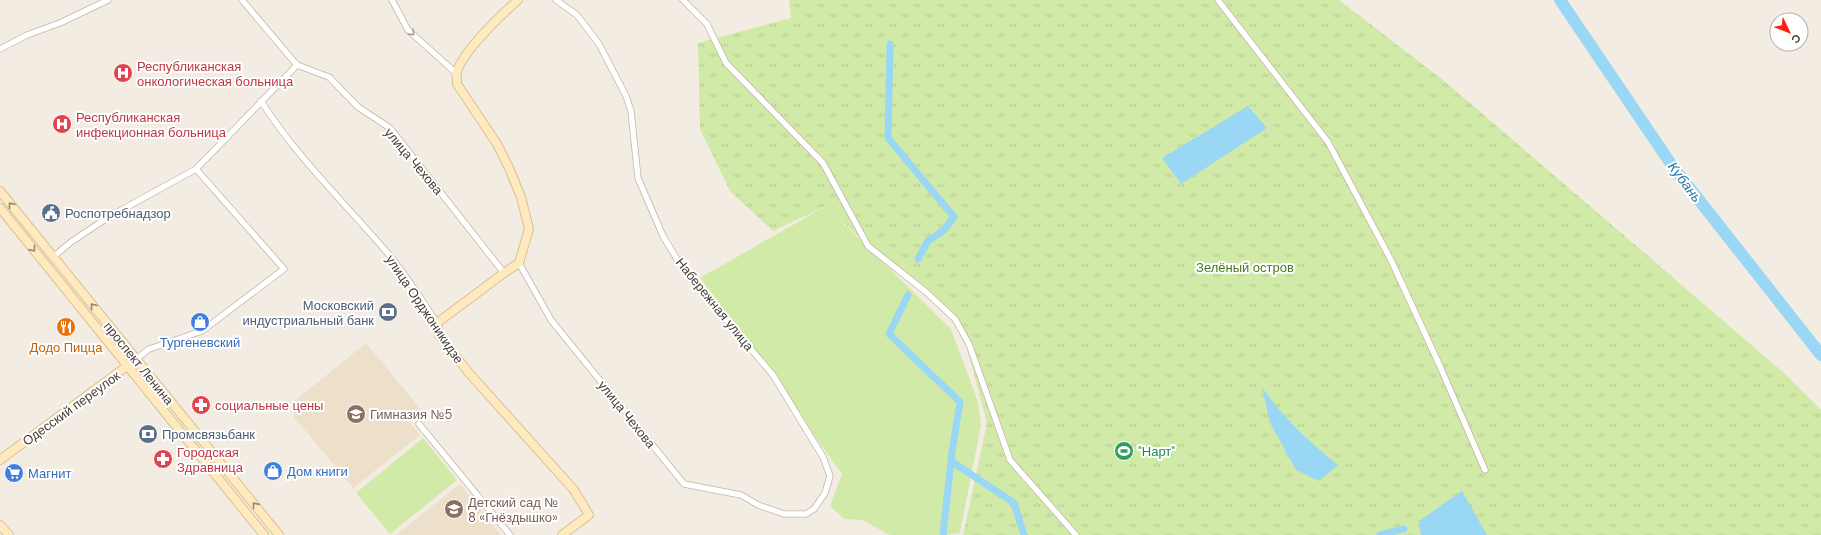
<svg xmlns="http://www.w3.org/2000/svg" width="1821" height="535" font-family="'DM Sans',sans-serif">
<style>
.education{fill:#ede0cb}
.grass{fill:#d2eaa8}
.park{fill:url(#park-tufts)}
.water{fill:#9ad7f4}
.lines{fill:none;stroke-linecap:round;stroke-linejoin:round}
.canal{stroke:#9ad7f4;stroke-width:7}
.river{stroke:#9ad7f4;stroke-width:12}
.street-casing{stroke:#c1b6a8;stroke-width:7}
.secondary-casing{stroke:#d9c091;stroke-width:10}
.street{stroke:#fff;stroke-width:5.5}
.secondary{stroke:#ffeac0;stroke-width:8}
.oneway{stroke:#a29e99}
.oneway2{stroke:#988a72}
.labels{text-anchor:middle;stroke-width:4;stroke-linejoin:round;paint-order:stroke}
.health-label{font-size:13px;fill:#be3a42;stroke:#fff;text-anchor:start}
.street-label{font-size:13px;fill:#443c33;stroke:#fff}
.service-label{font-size:13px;fill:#4e5e75;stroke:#fff;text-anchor:start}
.park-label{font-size:13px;fill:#4b7923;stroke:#fff}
.shop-label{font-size:13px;fill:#366cbe;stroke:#fff;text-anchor:start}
.food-label{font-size:13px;fill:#c56008;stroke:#fff}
.education-label{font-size:13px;fill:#785e54;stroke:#fff;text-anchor:start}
.leisure-label{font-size:13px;fill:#27864d;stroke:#fff;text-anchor:start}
.water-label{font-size:14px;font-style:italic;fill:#2479a6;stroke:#fff}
</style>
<defs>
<pattern id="park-tufts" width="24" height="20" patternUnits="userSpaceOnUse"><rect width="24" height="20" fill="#d2eaa8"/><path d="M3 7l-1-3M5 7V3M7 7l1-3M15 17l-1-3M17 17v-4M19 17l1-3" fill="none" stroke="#b6ca91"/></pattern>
</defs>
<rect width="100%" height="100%" fill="#f3ece3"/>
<path class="education" d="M366,343L422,411L409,421L420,435L353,488L294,417L292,403Z
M460,484L501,535H396Z"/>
<path class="grass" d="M826,206L951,329L978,402L981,425L960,533L946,535H890L862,520L844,519L830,506L842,474L700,278Z
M423,438L457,480L390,534L356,493Z"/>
<path class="park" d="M789,0H1339L1443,80L1783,372L1821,410V535H963L987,423L959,318L872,249L826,206L773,231L730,191L700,129L698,43L791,18Z"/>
<path class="water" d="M1248,106L1267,128L1181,184L1162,158Z
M1262,387C1283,418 1309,441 1338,465L1319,481L1296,470L1270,423Z
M1462,491L1487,535H1421L1419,521Z"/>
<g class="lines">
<path class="canal" d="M890,44L888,138L954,217L943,231L928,241L918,259
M908,295L889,334L960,402L952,452L943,535
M951,461L1014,503L1024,535
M1380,535L1404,529"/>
<path class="river" d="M1560,0L1673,167L1821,355"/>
<defs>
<path id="street" d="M242,0L297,65L329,77L358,107L390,128L504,273
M392,0L408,30L456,73
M683,0L707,24L726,63L823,163L868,246L926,292L955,319L969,344L1010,460L1076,535
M1218,0L1328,142L1391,260L1439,364L1485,470
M0,49L27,35L60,23L108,0
M261,101C297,158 347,205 390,256C407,276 422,301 437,323
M53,257L71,242L107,218L196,169L297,65
M519,263L551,320L684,484L741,495L758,505L784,514H806L814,509L825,493L830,476L823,457L773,375L683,269L663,236L638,178L631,111L626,96L599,44L577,15L556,0
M127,366L149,349L202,331L284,269L196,169
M419,424L510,535"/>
<path id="secondary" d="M518,0C499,17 466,48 457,71C456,75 457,80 457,84L497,144L509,168L521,197L529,229L519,263L504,273L437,323L439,335L469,373L574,490L589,515L562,535
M0,191L279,535
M0,208L264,535
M0,460L127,366
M0,525L9,535"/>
</defs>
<use href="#street" class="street-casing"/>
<use href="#secondary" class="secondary-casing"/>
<use href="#street" class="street"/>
<use href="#secondary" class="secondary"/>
</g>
<defs><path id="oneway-chevron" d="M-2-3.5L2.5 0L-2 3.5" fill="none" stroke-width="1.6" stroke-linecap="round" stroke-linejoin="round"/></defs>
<use class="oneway" href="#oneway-chevron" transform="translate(412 33) rotate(44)"/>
<g class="oneway2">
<use href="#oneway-chevron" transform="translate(11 205) rotate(-129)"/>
<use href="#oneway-chevron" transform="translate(33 249) rotate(51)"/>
<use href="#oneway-chevron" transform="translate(93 306) rotate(-129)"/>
<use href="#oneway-chevron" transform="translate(255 505) rotate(-129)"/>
</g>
<defs>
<symbol id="hospital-disc" viewBox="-11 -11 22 22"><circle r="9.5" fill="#e0444e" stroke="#fff"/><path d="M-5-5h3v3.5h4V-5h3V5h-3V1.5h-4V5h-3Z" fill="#fff"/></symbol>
<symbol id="civic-disc" viewBox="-11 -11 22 22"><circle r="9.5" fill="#5c6f8a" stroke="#fff"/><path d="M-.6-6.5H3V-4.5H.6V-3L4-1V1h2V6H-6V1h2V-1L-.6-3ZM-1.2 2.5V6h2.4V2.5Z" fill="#fff"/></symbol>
<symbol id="bank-disc" viewBox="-11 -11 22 22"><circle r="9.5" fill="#5c6f8a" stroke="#fff"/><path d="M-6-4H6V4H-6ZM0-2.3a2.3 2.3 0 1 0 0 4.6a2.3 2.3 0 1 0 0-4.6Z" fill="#fff"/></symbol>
<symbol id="shop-disc" viewBox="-11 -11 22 22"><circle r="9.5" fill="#3f7fe0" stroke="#fff"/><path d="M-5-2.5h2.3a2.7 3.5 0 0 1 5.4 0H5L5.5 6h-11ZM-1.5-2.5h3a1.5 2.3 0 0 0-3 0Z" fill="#fff"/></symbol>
<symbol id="restaurant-disc" viewBox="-11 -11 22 22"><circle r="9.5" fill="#e8710a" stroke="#fff"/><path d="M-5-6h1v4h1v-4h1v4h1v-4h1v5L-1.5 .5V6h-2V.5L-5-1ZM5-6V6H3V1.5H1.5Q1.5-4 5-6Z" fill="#fff"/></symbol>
<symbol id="pharmacy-disc" viewBox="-11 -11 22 22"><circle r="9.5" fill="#e0444e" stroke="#fff"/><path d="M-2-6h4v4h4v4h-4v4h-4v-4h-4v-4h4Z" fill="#fff"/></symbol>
<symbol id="school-disc" viewBox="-11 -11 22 22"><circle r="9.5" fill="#8d6e63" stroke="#fff"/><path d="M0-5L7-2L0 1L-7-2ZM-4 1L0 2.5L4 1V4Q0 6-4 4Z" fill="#fff"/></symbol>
<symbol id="stadium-disc" viewBox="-11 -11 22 22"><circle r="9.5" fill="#2e9e5b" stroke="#fff"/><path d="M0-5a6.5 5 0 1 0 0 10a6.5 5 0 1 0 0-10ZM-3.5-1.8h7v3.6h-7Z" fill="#fff"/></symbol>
<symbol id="supermarket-disc" viewBox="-11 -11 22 22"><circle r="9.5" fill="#3f7fe0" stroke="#fff"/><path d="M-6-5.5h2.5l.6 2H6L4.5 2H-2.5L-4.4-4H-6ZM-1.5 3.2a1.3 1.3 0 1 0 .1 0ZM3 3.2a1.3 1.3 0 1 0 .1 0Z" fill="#fff"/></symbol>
</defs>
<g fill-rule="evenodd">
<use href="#hospital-disc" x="112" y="62" width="22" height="22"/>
<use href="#hospital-disc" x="51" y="113" width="22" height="22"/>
<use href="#civic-disc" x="40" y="202" width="22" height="22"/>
<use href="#bank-disc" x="377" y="301" width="22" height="22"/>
<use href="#shop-disc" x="189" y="311" width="22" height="22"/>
<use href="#restaurant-disc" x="55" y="316" width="22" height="22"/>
<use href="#pharmacy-disc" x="190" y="394" width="22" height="22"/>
<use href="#school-disc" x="345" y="403" width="22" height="22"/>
<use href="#bank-disc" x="137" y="423" width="22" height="22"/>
<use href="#stadium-disc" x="1113" y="440" width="22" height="22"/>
<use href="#pharmacy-disc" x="152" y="448" width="22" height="22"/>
<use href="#shop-disc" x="262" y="460" width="22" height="22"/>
<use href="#supermarket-disc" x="3" y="462" width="22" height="22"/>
<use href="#school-disc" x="443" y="498" width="22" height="22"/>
</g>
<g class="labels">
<g class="health-label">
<text x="137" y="71">Республиканская<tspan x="137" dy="15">онкологическая больница</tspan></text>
<text x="76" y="122">Республиканская<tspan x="76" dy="15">инфекционная больница</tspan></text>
<text x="215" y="410">социальные цены</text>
<text x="177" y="457">Городская<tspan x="177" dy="15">Здравница</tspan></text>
</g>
<g class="street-label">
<text transform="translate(414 161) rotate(50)" y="5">улица Чехова</text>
<text transform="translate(715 304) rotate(51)" y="5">Набережная улица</text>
<text transform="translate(425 309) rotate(56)" y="5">улица Орджоникидзе</text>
<text transform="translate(139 363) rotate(51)" y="5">проспект Ленина</text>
<text transform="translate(71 408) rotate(-36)" y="5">Одесский переулок</text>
<text transform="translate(627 414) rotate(51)" y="5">улица Чехова</text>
</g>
<g class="service-label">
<text x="65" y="218">Роспотребнадзор</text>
<text x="374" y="310" text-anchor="end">Московский<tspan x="374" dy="15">индустриальный банк</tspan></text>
<text x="162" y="439">Промсвязьбанк</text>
</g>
<g class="park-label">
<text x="1245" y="272">Зелёный остров</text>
</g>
<g class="shop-label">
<text x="200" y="347" text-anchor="middle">Тургеневский</text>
<text x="287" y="476">Дом книги</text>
<text x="28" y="478">Магнит</text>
</g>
<g class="food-label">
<text x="66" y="352">Додо Пицца</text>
</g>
<g class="education-label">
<text x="370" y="419">Гимназия №5</text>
<text x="468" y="507">Детский сад №<tspan x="468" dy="15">8 «Гнёздышко»</tspan></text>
</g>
<g class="leisure-label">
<text x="1138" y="456">"Нарт"</text>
</g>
<g class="water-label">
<text transform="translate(1685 182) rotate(53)" y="5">Кубань</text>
</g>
</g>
<g transform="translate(1789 32) rotate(133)"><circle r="19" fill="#ffffff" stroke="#b4b1ad"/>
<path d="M0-3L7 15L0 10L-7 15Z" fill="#ff1d0d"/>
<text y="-6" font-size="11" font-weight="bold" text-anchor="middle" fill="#443c33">С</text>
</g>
</svg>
